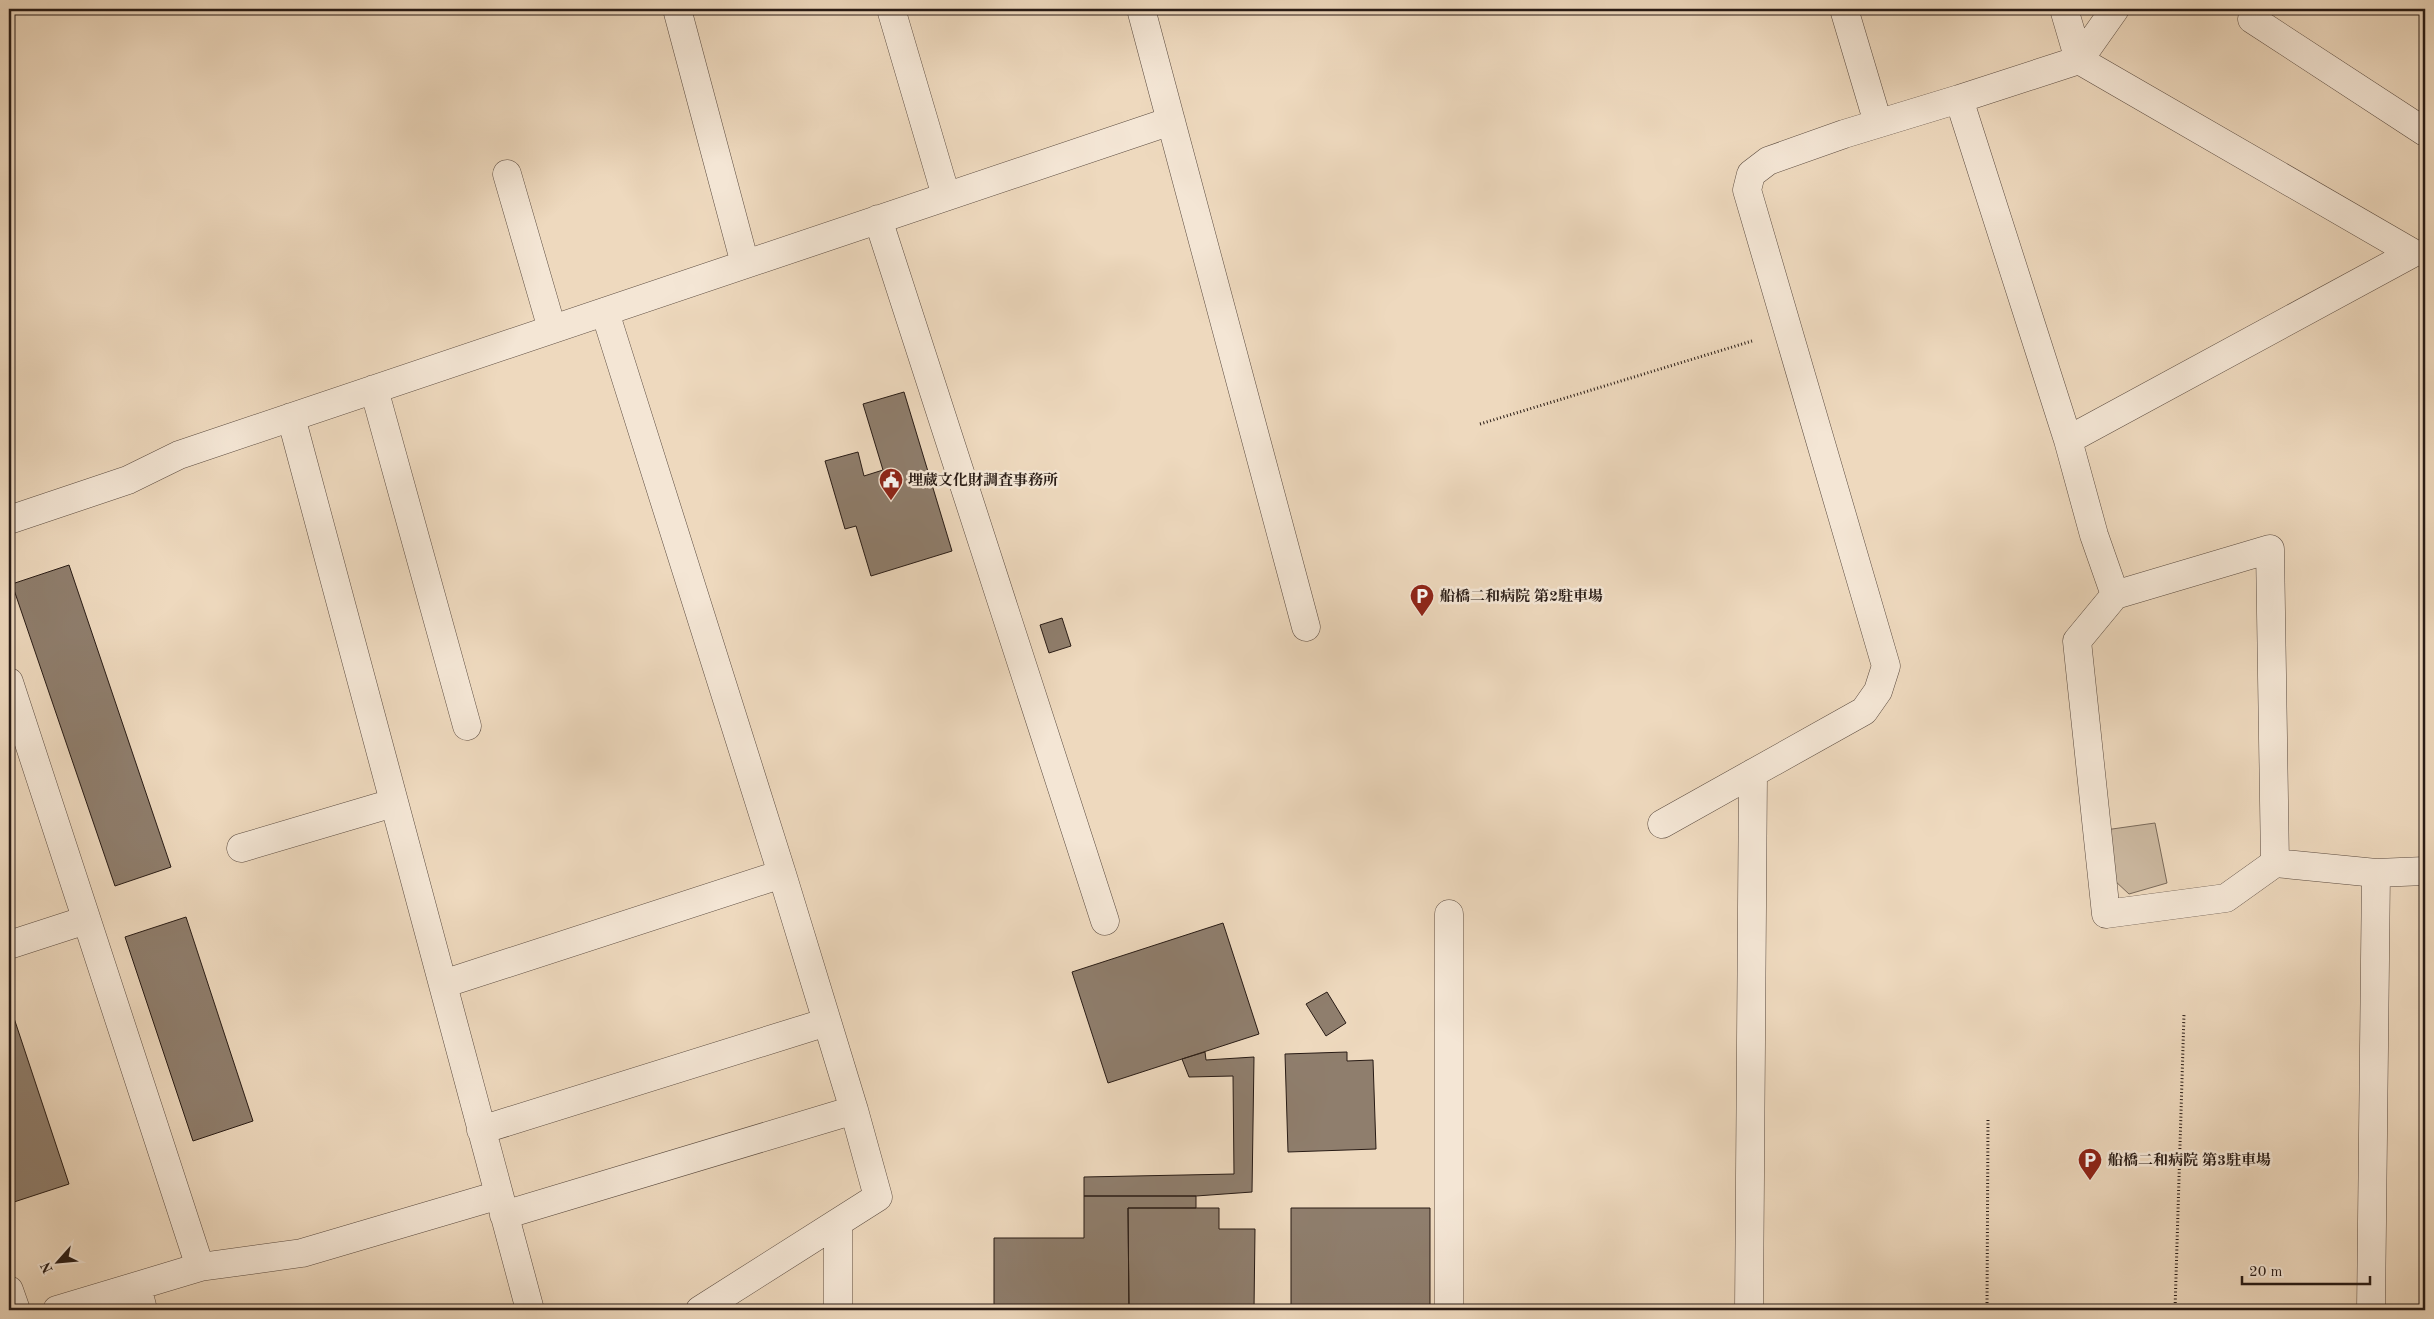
<svg xmlns="http://www.w3.org/2000/svg" width="2434" height="1319" font-family="'Old Standard TT','Noto Serif JP',serif">
<style>
.green{fill:#ccb9a1;stroke:#7a6a5b}
.building{fill:#8f7e6d;stroke:#281b15}
.lines{fill:none;stroke-linecap:round;stroke-linejoin:round}
.minor-casing{stroke:#5a4a3f;stroke-width:29}
.path{stroke:#281b15;stroke-width:3;stroke-dasharray:1 2.5;stroke-linecap:butt}
.minor{stroke:#f4e6d5;stroke-width:28}
.labels{text-anchor:middle;stroke-width:5;stroke-linejoin:round;paint-order:stroke}
.poi-label{font-size:15px;font-weight:bold;fill:#281b15;stroke:#f4e6d5;text-anchor:start}
</style>
<rect width="100%" height="100%" fill="#eed9be"/>
<filter id="stains"><feTurbulence type="fractalNoise" baseFrequency=".004" numOctaves="4"/><feColorMatrix values="0 0 0 0 .2 0 0 0 0 .09 0 0 0 0 .02 0 0 0 .5 -.17"/></filter>
<radialGradient id="worn" r=".72"><stop offset=".6" stop-color="#630" stop-opacity="0"/><stop offset="1" stop-color="#630" stop-opacity=".3"/></radialGradient>
<path class="green" d="M2155,823L2167,883L2129,894L2114,880L2105,830Z"/>
<path class="building" d="M904,392L952,551L871,576L856,526L845,529L825,461L858,452L864,476L883,470L863,404Z
M69,565L171,867L115,886L12,584Z
M1062,618L1071,646L1049,653L1040,625Z
M186,917L253,1121L193,1141L125,937Z
M1223,923L1259,1034L1108,1083L1072,972Z
M1327,992L1346,1023L1326,1036L1306,1004Z
M9,1003L69,1184L14,1202L9,1187Z
M1205,1052L1206,1060L1254,1057L1252,1192L1196,1196H1084V1177L1234,1174L1233,1076L1189,1077L1182,1059Z
M1347,1052V1061L1373,1060L1376,1149L1288,1152L1285,1054Z
M1084,1196H1196V1208H1128L1129,1310H994V1238H1084Z
M1128,1208H1219V1229H1255L1254,1310H1129Z
M1291,1208H1430V1310H1291Z"/>
<g class="lines">
<defs>
<path id="minor" d="M677,9L745,264
M891,9L946,196
M1141,9L1306,627
M1844,9L1878,123
M2064,9L2079,60L2413,253L2068,440
M2115,9L2079,60L1959,99L2068,440L2094,535L2115,595
M2258,9L2252,19L2425,132
M507,174L552,329
M878,219L1105,921
M605,312L782,874L854,1110L878,1197L700,1310
M374,389L467,726
M291,417L530,1310
M9,520L128,480L179,455L1171,121
M9,682L200,1267
M1662,824L1864,711L1878,691L1886,666L1747,190L1751,174L1768,161L1844,134L1959,99
M241,848L393,803
M2275,863L2270,549L2115,595L2077,641L2106,914L2226,898L2275,863L2376,873
M9,945L86,920
M443,984L782,874
M481,1130L827,1022
M504,1215L854,1110
M838,1224V1310
M137,1286L143,1310
M9,1290L16,1310
M57,1310L200,1267L302,1253L499,1195
M1449,1310V914
M1749,1310L1753,773
M2371,1310L2376,873L2425,871"/>
</defs>
<use href="#minor" class="minor-casing"/>
<path class="path" d="M1480,424L1752,341
M1987,1310L1988,1119
M2175,1310L2184,1014"/>
<use href="#minor" class="minor"/>
</g>
<defs>
<symbol id="civic-pin" viewBox="-11 -11 22 30"><path d="M0 17L-7.5 6A9.5 9.5 0 1 1 7.5 6Z" fill="#8f2418" stroke="#f4e6d5"/><path d="M-.6-6.5H3V-4.5H.6V-3L4-1V1h2V6H-6V1h2V-1L-.6-3ZM-1.2 2.5V6h2.4V2.5Z" fill="#fff"/></symbol>
<symbol id="parking-pin" viewBox="-11 -11 22 30"><path d="M0 17L-7.5 6A9.5 9.5 0 1 1 7.5 6Z" fill="#8f2418" stroke="#f4e6d5"/><path d="M-3.5-5.5H1a3.5 3.5 0 0 1 0 7H-1V5.5H-3.5ZM-1-3.4V-.6H.8a1.4 1.4 0 0 0 0-2.8Z" fill="#fff"/></symbol>
</defs>
<g fill-rule="evenodd">
<use href="#civic-pin" x="877" y="466" width="28" height="38"/>
<use href="#parking-pin" x="1408" y="582" width="28" height="38"/>
<use href="#parking-pin" x="2076" y="1146" width="28" height="38"/>
</g>
<g class="labels">
<g class="poi-label">
<text x="908" y="485">埋蔵文化財調査事務所</text>
<text x="1440" y="601">船橋二和病院 第2駐車場</text>
<text x="2108" y="1165">船橋二和病院 第3駐車場</text>
</g>
</g>
<rect width="2434" height="1319" fill="none" stroke="#eed9be" stroke-width="30"/>
<rect x="10" y="10" width="2414" height="1299" fill="none" stroke="#281b15" stroke-width="2.5"/>
<rect x="15" y="15" width="2404" height="1289" fill="none" stroke="#281b15"/>
<g transform="translate(58 1262) rotate(243)" stroke="#f4e6d5" stroke-width="4" paint-order="stroke">
<path d="M0-4L9 19L0 12L-9 19Z" fill="#281b15"/>
<text y="-8" font-size="14" font-weight="bold" text-anchor="middle" fill="#281b15">N</text>
</g>
<path d="M2242 1276v8h128v-8" fill="none" stroke="#281b15" stroke-width="2.5"/>
<text x="2249" y="1276" font-size="15" fill="#281b15" stroke="#f4e6d5" stroke-width="4" paint-order="stroke">20 m</text>
<rect width="100%" height="100%" filter="url(#stains)"/>
<rect width="100%" height="100%" fill="url(#worn)"/>
</svg>
